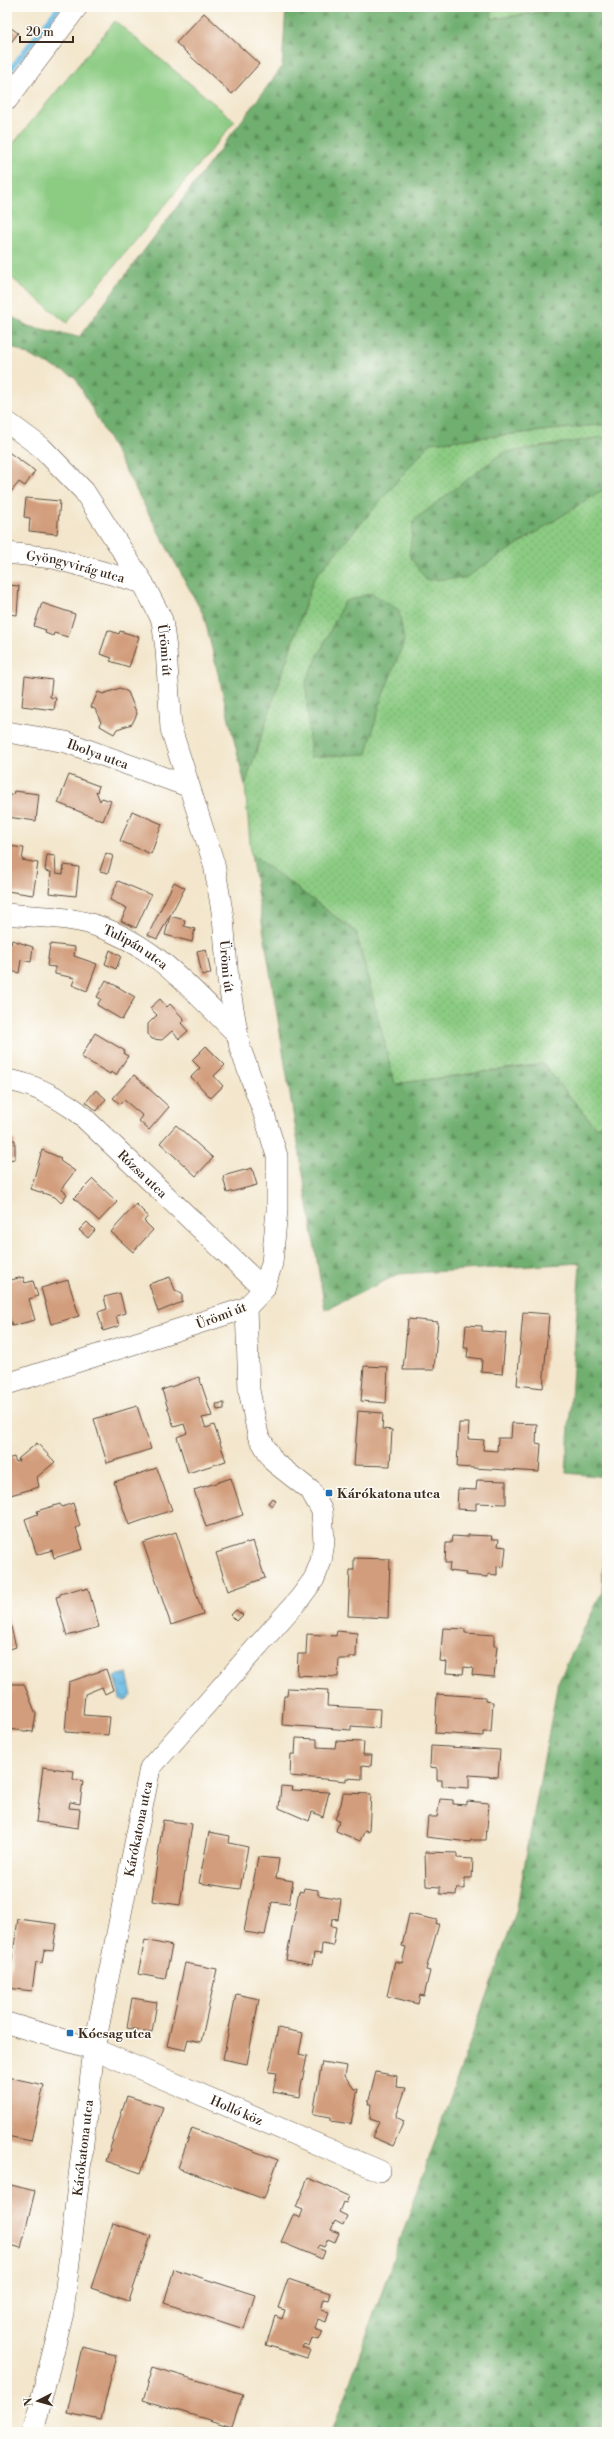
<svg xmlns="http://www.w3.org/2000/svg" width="614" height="2439" font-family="'Libre Bodoni',serif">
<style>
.grass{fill:url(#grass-dots);stroke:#637a50}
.forest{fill:url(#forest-firs);stroke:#566c47}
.garden{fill:#8bcb82;stroke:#637a50}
.water{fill:url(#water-waves);stroke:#517280}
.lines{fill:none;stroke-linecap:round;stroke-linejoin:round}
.stream{stroke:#67bae3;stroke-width:5.5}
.building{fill:#d29d7c}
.minor-casing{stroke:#574638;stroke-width:22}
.minor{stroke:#fff;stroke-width:21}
.poi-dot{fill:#1f6fb2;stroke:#fdfcf7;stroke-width:1.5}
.labels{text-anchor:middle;stroke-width:3;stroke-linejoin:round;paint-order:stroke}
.street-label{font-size:13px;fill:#3b2a1e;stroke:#fdfcf7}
.poi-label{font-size:13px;font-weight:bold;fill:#3b2a1e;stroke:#fdfcf7;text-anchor:start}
</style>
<defs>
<pattern id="grass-dots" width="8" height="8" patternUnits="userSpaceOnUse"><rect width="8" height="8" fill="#8bcb82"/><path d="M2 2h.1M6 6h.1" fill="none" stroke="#79ae70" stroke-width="1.8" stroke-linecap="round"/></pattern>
<pattern id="forest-firs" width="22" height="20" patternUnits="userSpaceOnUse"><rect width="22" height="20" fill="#70af70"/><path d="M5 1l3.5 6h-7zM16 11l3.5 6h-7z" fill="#5d8f5b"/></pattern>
<pattern id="water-waves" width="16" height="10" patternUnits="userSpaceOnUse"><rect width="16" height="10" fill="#67bae3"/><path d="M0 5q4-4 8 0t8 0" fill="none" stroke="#5697b7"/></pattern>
</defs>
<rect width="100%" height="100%" fill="#fdfcf7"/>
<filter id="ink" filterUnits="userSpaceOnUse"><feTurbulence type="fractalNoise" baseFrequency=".025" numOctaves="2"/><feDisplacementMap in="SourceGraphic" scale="8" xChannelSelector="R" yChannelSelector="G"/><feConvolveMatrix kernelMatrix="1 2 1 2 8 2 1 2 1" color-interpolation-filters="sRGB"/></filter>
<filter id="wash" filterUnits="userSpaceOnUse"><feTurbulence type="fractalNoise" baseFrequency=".012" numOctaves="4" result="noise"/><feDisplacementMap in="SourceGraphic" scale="16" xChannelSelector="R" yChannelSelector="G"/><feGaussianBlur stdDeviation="0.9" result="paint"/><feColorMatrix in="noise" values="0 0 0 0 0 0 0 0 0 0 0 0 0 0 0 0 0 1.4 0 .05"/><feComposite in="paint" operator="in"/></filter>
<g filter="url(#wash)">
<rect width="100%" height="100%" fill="#f3e6cc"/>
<path class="grass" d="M490,7H579L492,19Z
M607,424V1121L596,1128L543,1064L395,1084L356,932L251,854L245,785L314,578L430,443Z"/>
<path class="forest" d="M286,7H490L492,19L579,7H607V424L430,443L314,578L245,785L204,616L75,377L7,345V314L28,326L79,337L282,67Z
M602,437L607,438V487L465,578L426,580L409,555L414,520L502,453Z
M371,593L399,610L404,642L381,700L367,754L310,757L306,681L344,602Z
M251,854L356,932L395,1084L543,1064L596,1128L607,1121V2432H332L516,1912L558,1682L602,1592L607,1477L566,1473L580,1263L399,1274L325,1310Z"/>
<path class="garden" d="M115,21L235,121L67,323L7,274V151Z"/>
<path class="water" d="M127,1673L132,1696L125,1700L120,1699L115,1676Z"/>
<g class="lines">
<path class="stream" d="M7,74L59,7"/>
</g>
<g id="blocks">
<path class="building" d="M204,13L259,64L232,94L176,43Z
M7,25L18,33L7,48Z
M7,451L35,471L25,486L19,482L11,492L7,489Z
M26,498L60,501L57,534L29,531L30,518L24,517Z
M7,585L19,586L17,615L7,614Z
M42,603L75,614L68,637L54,633L53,636L45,633L46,630L34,626Z
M108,630L119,634L120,631L139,637L129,667L110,661L112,658L100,654Z
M25,676L52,680L50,697L56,698L54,710L22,706Z
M120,688L128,692L137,714L132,724L117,729L114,734L100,726L101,722L95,709L91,707L98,692L103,694Z
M69,775L99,786L97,792L96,791L100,801L102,798L111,801L103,821L58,803Z
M14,791L39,794L36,821L7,817L9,795H13Z
M132,811L162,824L151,854L120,841Z
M9,846L24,848L22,860L38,863L33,895L7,891Z
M106,853L113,856L108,873L100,871Z
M47,855L55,856L56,873L63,874L64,865L79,867L76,896L49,893L51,872L45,871Z
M118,881L151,895L136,928L121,921L127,908L110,900Z
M174,882L185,888L157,939L148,935Z
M170,916L185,920L184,926L195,929L192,942L165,935Z
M12,940L33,947L31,962L21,960L19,973L11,971V968H7V943L11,944Z
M50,944L75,947L74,956L97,964L87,991L72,985L75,978L55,974V967L47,966Z
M206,949L211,974L202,975L197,951Z
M110,950L121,956L116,969L105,964Z
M106,980L135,997L122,1020L97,1005L101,999L97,997Z
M160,999L167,1007L170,1004L185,1020L181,1023L188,1031L179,1039L172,1031L162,1040L152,1039L148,1034V1024L157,1015L150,1008Z
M95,1033L125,1051L124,1054L128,1056L116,1075L111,1072L110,1074L81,1057Z
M206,1046L225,1065L214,1076L223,1086L211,1098L191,1077L200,1068L192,1060Z
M134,1075L169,1107L149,1130L139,1121L143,1116L124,1100L120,1104L113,1098Z
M96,1090L106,1099L97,1111L86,1102Z
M7,1124H10L11,1140H15V1159L7,1160Z
M176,1125L213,1158L196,1176L160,1143Z
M42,1150L61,1158L60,1161L75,1171L61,1189L67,1194L61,1203L55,1197L31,1189Z
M252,1168L257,1185L227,1193L223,1176Z
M93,1179L117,1202L99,1221L74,1198Z
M136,1204L148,1216L144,1221L153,1230L133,1252L111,1232Z
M87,1222L95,1230L88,1238L79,1230Z
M23,1277L25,1283L33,1281L38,1296L29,1299L35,1320L12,1326L7,1307V1281Z
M170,1277L175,1290L182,1293V1302L158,1312L149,1284Z
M68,1280L79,1316L51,1324L41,1288Z
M120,1293L125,1313L116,1316L119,1326L103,1331L98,1312L107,1309L104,1297Z
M523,1312L549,1314L543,1388L517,1385Z
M408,1319L438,1322L434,1370H403Z
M466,1325L482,1326V1331L506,1333L502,1374L481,1372L482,1359L467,1357L468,1348H464Z
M364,1366L388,1367L386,1403L361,1401Z
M199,1377L212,1416L202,1418L206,1428L214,1425L226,1461L188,1473L177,1437L187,1433L184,1424L174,1427L162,1390Z
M224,1403V1409L217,1410L216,1404Z
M137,1406L151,1449L107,1463L94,1419Z
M358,1411L383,1413L382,1429L392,1430L390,1466L354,1465Z
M459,1423H469L468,1439L484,1440L483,1450L497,1451L498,1438H511L512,1423L537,1424L536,1443L541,1444L539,1472L457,1467Z
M37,1443L55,1462L37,1477L39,1487L7,1496V1459L14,1457L16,1462L19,1461L18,1459Z
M157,1468L172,1510L129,1525L114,1482Z
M231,1478L243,1515L206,1527L194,1490Z
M477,1480L506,1481V1504L476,1503V1510L457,1509L458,1489L476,1490Z
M272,1498L276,1501L272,1506L268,1503Z
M73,1503L80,1526L76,1528L83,1549L54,1558L52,1550L37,1555L25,1519L38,1514L37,1511L60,1504L62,1507Z
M176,1532L203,1614L171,1625L143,1543Z
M468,1535L492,1536L491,1539H499L498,1546L506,1547L504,1567L497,1566V1575L488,1574V1577L465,1575L466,1573L449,1571L450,1563H445L446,1543H451L452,1536L468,1537Z
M253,1541L265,1578L228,1591L216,1553Z
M354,1558L390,1559L388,1618L348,1616L350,1570H354Z
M81,1588L82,1590L88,1588L99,1627L67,1636L56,1597L60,1596V1594Z
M236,1610L243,1615L237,1621L231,1615Z
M7,1611L16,1647L7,1650Z
M443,1628L465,1629V1633L494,1635V1646H497L494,1677L472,1675L473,1668L464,1667L463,1674L446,1673L447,1662L440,1661Z
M337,1631L357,1633L356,1657H350V1659H339L338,1677L297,1675L298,1654H306L307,1634L336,1636Z
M106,1669L113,1690L105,1694L102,1687L85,1694L83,1715L110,1717L108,1735L65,1732L69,1682Z
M7,1684H24L36,1714L33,1732L7,1729Z
M288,1688L328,1690L327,1706L380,1709L379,1728L351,1726V1730L282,1725L284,1696H287Z
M437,1694L485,1697V1701L493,1702L491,1732H483V1736L435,1733Z
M296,1738L317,1739V1747L335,1748L336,1741L364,1742L363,1755H372L371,1766L362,1765V1779L346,1778V1781L290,1776L291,1754H295Z
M431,1746L500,1750L498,1777L469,1775V1788L442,1786V1780H437V1768L430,1767Z
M43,1767L74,1771L73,1779L83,1781L80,1804L70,1802L69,1808L80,1809L78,1828L36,1822Z
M281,1786L293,1787L292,1790L329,1792L323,1817L312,1812L309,1821L279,1808Z
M343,1793L371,1794L369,1832L365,1830L360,1841L336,1831L339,1821L335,1819L341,1804Z
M440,1799L453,1800V1804L467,1805V1801L489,1803L486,1840H471L470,1842L426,1837L428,1817H437Z
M163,1820L192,1824L180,1905L152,1901Z
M209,1832L230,1836L229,1843L248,1847L240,1889L199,1883Z
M425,1852L457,1853V1858L473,1859L472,1878H465V1889L457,1888L456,1895L440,1894V1887L426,1886Z
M258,1857L279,1859L276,1878L293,1881L289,1904L272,1902L265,1935L244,1932Z
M304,1888L318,1890V1895L341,1899L338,1920L332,1919L331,1926L336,1927L333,1946L322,1944L321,1954L314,1953L312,1965L286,1960L299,1891L303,1892Z
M409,1914L437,1920L436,1924H439L426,1970L430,1971L424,1996L420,1995L418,2004L387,1996L395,1961L402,1963L406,1947L402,1946Z
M18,1919L57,1924L53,1951L44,1950L42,1963L36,1962L32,1991L8,1988Z
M145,1940L172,1946L165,1979L138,1974Z
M185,1963L217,1969L201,2042L188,2039L185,2050L167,2046Z
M236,1994L259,1999L247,2064L223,2059Z
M132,1998L157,2002L152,2032L127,2028Z
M278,2028L303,2033L299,2054L307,2056L299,2097L273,2092L277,2073L269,2072Z
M322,2062L347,2066L345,2076L354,2089H358L351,2124L331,2121V2117L313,2114Z
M376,2072L397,2076L396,2087L406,2088L396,2117L404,2121L393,2146L372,2137L379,2122L370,2119L371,2104H368Z
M7,2077L44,2085L31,2141L7,2136Z
M127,2096L163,2107L141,2173L106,2161Z
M192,2128L278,2160L264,2199L178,2168Z
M308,2178L349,2196L346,2203L343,2202L339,2212L347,2216L343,2225L335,2221L331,2230L339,2233L335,2242L328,2239L324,2247L319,2245L317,2248L325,2251L322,2259L281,2242L293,2215L300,2218L303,2210L296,2207Z
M7,2184L35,2191L21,2248L7,2244Z
M113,2223L151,2236L129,2301L91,2288Z
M174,2269L255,2295L244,2329L164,2303Z
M288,2279L330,2293L328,2300L324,2299L321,2310L329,2312L326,2322L318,2319L315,2328L323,2331L319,2340L312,2338L309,2346L304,2344L302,2347L310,2350L307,2358L266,2345L275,2316L282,2319L285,2310L278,2308Z
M82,2347L116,2355L101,2420L67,2413Z
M153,2367L243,2394L232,2427L143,2400Z"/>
</g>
</g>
<g filter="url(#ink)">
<use href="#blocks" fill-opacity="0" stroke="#574638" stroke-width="1"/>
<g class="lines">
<defs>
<g id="minor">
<path d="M7,100L77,7"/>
<path id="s1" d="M7,422L41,447L84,491L143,583L162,620L166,649L171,729L214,864L223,917L228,980L240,1048L263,1111L277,1156V1210L272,1263L264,1289L246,1308L7,1384"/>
<path id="s2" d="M7,553L53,558L143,583"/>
<path id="s3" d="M7,732L66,742L187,786"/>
<path id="s4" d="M7,914C35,917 67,916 94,925C155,944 193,991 237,1034"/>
<path id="s5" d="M7,1080C34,1084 56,1096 78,1112L264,1289"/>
<path id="s6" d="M7,2023L94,2049L380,2171"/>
<path id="s7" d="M33,2432L63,2313L94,2049L150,1768L300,1598L314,1579L321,1561L324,1542L322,1511L311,1491L274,1462L258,1435L249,1390L246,1308"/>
</g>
</defs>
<use href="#minor" class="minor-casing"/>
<use href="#minor" class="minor"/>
</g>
</g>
<g class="poi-dot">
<rect x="325" y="1489" width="8" height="8" rx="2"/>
<rect x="66" y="2029" width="8" height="8" rx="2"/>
</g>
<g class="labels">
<g class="street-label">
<text dy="5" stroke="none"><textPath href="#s2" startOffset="70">Gyöngyvirág utca</textPath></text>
<text dy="5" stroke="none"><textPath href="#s1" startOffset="285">Ürömi út</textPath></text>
<text dy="5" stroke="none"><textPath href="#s3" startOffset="94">Ibolya utca</textPath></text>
<text dy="5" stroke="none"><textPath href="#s4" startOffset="135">Tulipán utca</textPath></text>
<text dy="5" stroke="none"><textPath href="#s1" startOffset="609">Ürömi út</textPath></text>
<text dy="5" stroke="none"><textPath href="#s5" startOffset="168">Rózsa utca</textPath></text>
<text transform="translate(221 1315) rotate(-21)" y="5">Ürömi út</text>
<text dy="5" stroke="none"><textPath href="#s7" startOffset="613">Kárókatona utca</textPath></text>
<text dy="5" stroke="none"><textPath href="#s6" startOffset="246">Holló köz</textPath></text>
<text dy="5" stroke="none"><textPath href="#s7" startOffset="289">Kárókatona utca</textPath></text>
</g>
<g class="poi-label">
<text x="337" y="1498">Kárókatona utca</text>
<text x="78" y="2038">Kócsag utca</text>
</g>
</g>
<rect width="614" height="2439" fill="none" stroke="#fdfcf7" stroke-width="24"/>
<g transform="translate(38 2401) rotate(264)" stroke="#fdfcf7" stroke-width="3" paint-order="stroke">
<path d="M0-3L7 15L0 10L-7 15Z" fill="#3b2a1e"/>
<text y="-6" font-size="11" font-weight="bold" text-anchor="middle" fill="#3b2a1e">N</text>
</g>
<path d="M20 36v6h53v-6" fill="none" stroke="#3b2a1e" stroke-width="2"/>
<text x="26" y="36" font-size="12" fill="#3b2a1e" stroke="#fdfcf7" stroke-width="3" paint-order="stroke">20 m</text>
</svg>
